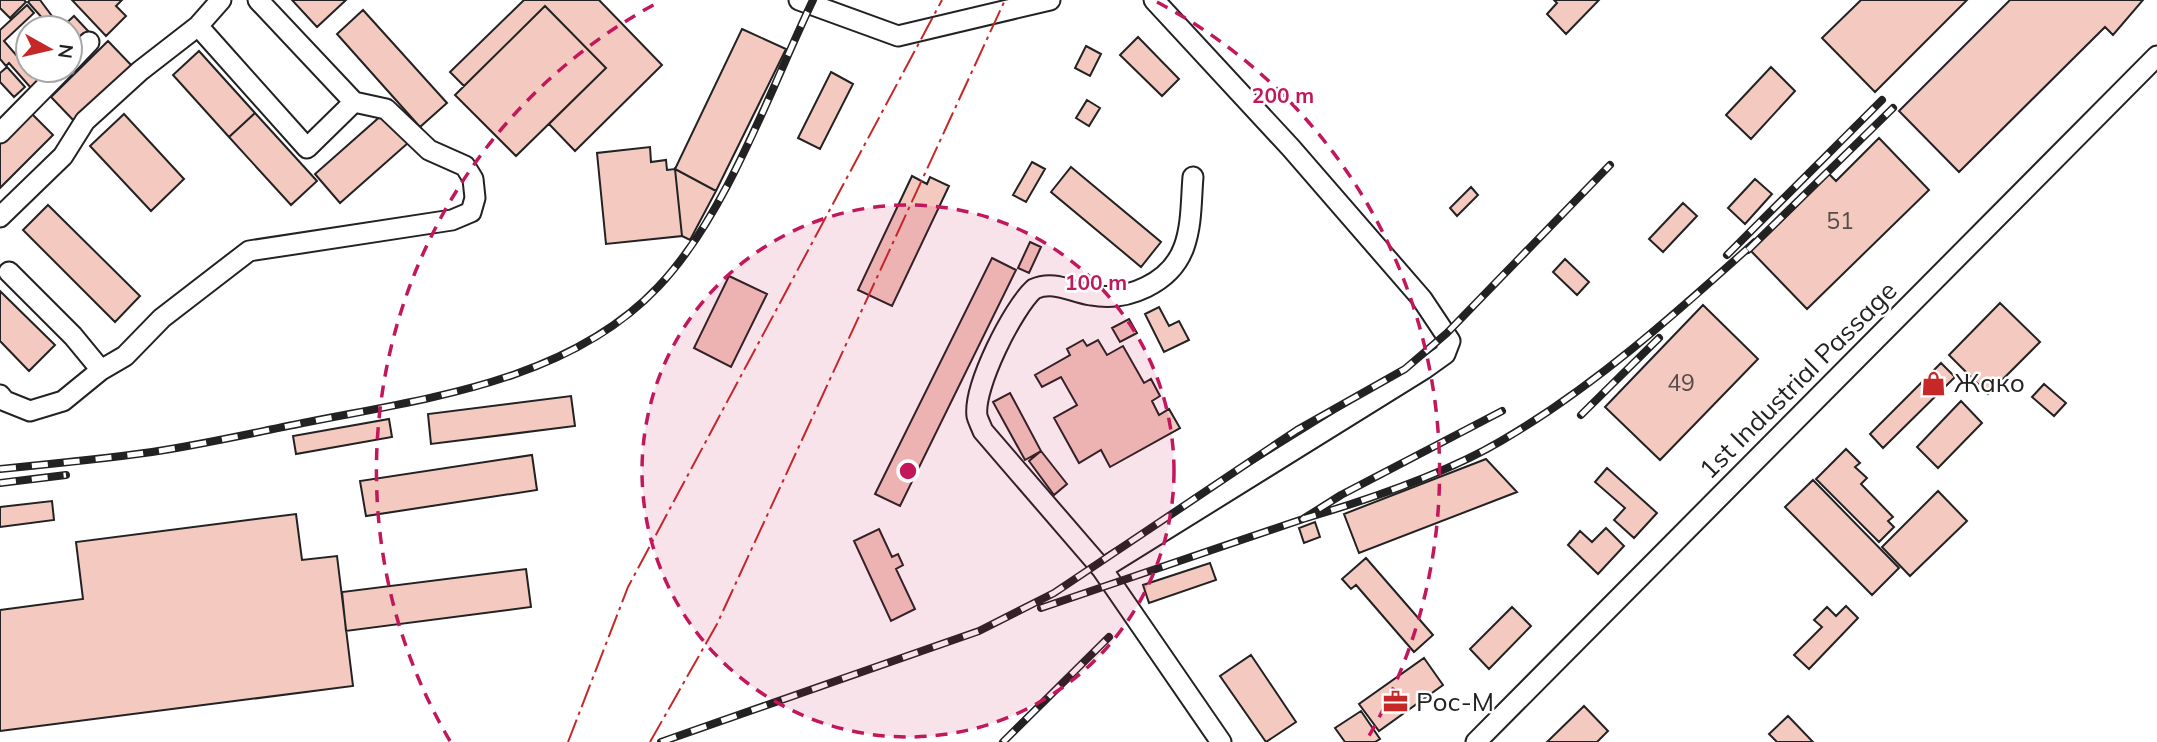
<svg xmlns="http://www.w3.org/2000/svg" width="2157" height="742" font-family="Mulish,sans-serif">
<style>
.building{fill:#f3c9c0;stroke:#222;stroke-width:2}
.lines{fill:none;stroke-linecap:round;stroke-linejoin:round}
.minor-casing{stroke:#222;stroke-width:23}
.minor{stroke:#fff;stroke-width:19}
.rail-casing{stroke:#222;stroke-width:8}
.rail{stroke:#fff;stroke-width:5;stroke-dasharray:16;stroke-linecap:butt}
.power{stroke:#c62828;stroke-width:2;stroke-dasharray:24 5 3.5 5;stroke-linecap:butt}
.ring{fill:none;stroke:#c2185b;stroke-width:3.5;stroke-dasharray:12 9}
.labels{text-anchor:middle;stroke-width:5;stroke-linejoin:round;paint-order:stroke}
.number-label{font-size:23px;fill:#564c4a}
.street-label{font-size:26px;fill:#222;stroke:#fff}
.poi-label{font-size:26px;fill:#222;stroke:#fff;text-anchor:start}
.centre{fill:#c2185b;stroke:#fff;stroke-width:3.5}
.ring-label{font-size:21px;text-anchor:middle;font-weight:bold;fill:#c2185b;stroke:#fff;stroke-width:5;stroke-linejoin:round;paint-order:stroke}
</style>
<rect width="100%" height="100%" fill="#fff"/>
<path class="building" d="M0,0H24L26,2L10,18L0,8Z
M30,0H40L61,28L74,16L89,32L72,47L70,28H46L41,23L44,20L28,2Z
M72,0H122L116,6L126,16L106,36Z
M292,0H346L317,27Z
M524,0H599L662,65L575,151L549,124L606,68L545,6L464,86L450,72Z
M1554,0H1599L1566,34L1547,14L1557,3Z
M1861,0H1967L1875,92L1822,38Z
M2010,0H2143L2113,35L2105,27L1959,172L1899,111Z
M27,5L34,13L4,41L17,56L21,52L28,59V70H38L44,76L31,88L9,63L6,66L0,59V30Z
M545,6L606,68L516,156L455,95Z
M363,10L447,103L420,127L337,34Z
M742,29L786,49L716,191L675,169Z
M1138,37L1179,79L1162,96L1120,55Z
M108,41L133,67L76,123L51,97Z
M1086,46L1101,54L1090,76L1075,68Z
M199,51L255,113L229,137L173,75Z
M7,67L25,87L14,97L0,82V73Z
M1771,67L1795,91L1751,139L1726,115Z
M831,72L853,84L820,149L798,138Z
M1087,100L1100,108L1089,126L1076,118Z
M29,111L53,135L0,188V140Z
M255,113L317,181L291,205L229,137Z
M124,114L184,179L151,211L90,146Z
M383,114L408,143L340,203L315,174Z
M1879,138L1929,190L1807,309L1751,251L1829,174L1836,181Z
M650,147L651,162L666,160L667,170L675,169L682,236L606,244L597,153Z
M1032,162L1045,169L1026,202L1013,195Z
M1071,167L1161,242L1141,267L1051,192Z
M675,169L716,191L690,240L682,236Z
M912,176L927,184L930,177L949,186L892,306L858,290Z
M1755,179L1772,194L1745,224L1728,208Z
M1471,187L1478,195L1457,216L1450,208Z
M1683,203L1697,216L1663,252L1649,239Z
M48,205L140,296L115,322L23,230Z
M1030,242L1041,247L1029,273L1018,268Z
M992,258L1016,270L900,506L875,494Z
M1565,259L1589,282L1577,295L1553,272Z
M729,276L767,294L731,367L694,348Z
M0,291L55,345L29,371L0,341Z
M2000,303L2040,342L1988,394L1949,355Z
M1703,305L1758,359L1660,460L1605,407Z
M1159,307L1169,326L1179,321L1189,340L1164,352L1145,314Z
M1129,319L1137,333L1120,342L1112,328Z
M1083,340L1087,346L1098,340L1107,355L1123,346L1144,383L1151,379L1160,396L1152,401L1159,415L1169,409L1180,428L1110,467L1101,450L1079,463L1054,418L1077,405L1061,377L1042,387L1035,375L1070,355L1067,349Z
M1941,363L1955,377L1883,448L1870,434Z
M2044,384L2066,403L2054,416L2032,397Z
M1010,393L1041,451L1025,460L993,402Z
M571,396L575,426L431,444L428,414Z
M1961,401L1982,423L1938,468L1917,447Z
M389,419L392,437L296,454L293,436Z
M1846,449L1860,463L1855,467L1867,478L1861,484L1893,517L1888,521L1894,527L1879,542L1816,479Z
M1041,451L1067,484L1054,495L1029,461Z
M532,455L537,490L366,516L360,481Z
M1486,459L1517,492L1359,553L1344,514Z
M1607,468L1657,513L1634,538L1614,520L1625,508L1595,482Z
M1813,480L1899,568L1872,595L1785,507Z
M1938,491L1967,521L1910,576L1882,547Z
M52,501L54,520L0,527V507Z
M296,514L302,560L337,556L353,686L0,731V610L83,599L76,542Z
M1315,522L1320,537L1304,543L1299,528Z
M1606,528L1624,546L1598,574L1568,545L1580,531L1592,542Z
M879,529L892,557L898,554L903,565L896,569L915,609L891,621L854,541Z
M1366,558L1433,635L1414,652L1356,585L1351,589L1342,579Z
M1210,563L1216,580L1149,603L1143,585Z
M526,569L531,607L346,631L342,592Z
M1846,606L1858,618L1809,669L1794,655L1822,627L1814,620L1827,607L1836,616Z
M1512,607L1531,626L1489,669L1470,649Z
M1251,655L1296,722L1266,742L1220,676Z
M1424,658L1443,685L1379,731L1359,704Z
M1584,706L1608,731L1597,742H1547Z
M1361,711L1380,739L1375,742H1345L1335,728Z
M1788,716L1813,742H1777L1769,734Z"/>
<g class="lines">
<defs>
<path id="minor" d="M221,0L198,26L307,148L354,102L258,0
M799,0L898,36L1050,0
M1154,0L1291,148L1422,299L1450,341L1445,354L1424,369L1102,569L1221,742
M70,62L89,42
M0,133L62,70
M0,217L63,156L85,121L140,71L198,26
M9,272L73,336L101,370
M0,395L5,401L30,411L63,401L101,370L125,356L162,318L249,251L452,220L471,212L475,198L473,179L465,166L429,150L386,109L354,102
M1102,569L983,431C981,426 978,420 977,416C973,387 1013,308 1034,289C1054,280 1071,292 1091,295C1127,302 1171,283 1184,247C1192,225 1191,200 1193,177
M1476,742L2157,56"/>
</defs>
<use href="#minor" class="minor-casing"/>
<use href="#minor" class="minor"/>
<defs>
<path id="rail" d="M1748,250L1893,108
M1727,255L1882,100
M1502,411L1341,495L1303,519C1364,501 1447,473 1501,441C1594,387 1675,314 1755,242
M1581,415L1659,338
M0,469C51,464 102,459 152,452C205,444 257,432 308,422C429,398 569,381 658,287C726,216 770,90 813,0
M0,483L66,475
M1041,608L1303,519
M661,742L979,631L1054,593L1297,430L1405,369L1447,333L1610,165
M1003,742L1109,637"/>
</defs>
<use href="#rail" class="rail-casing"/>
<use href="#rail" class="rail"/>
<path class="power" d="M568,742L628,587L942,0
M650,742L717,624L1005,0"/>
</g>
<circle cx="908" cy="471" r="266" fill="#c2185b" fill-opacity=".12"/>
<g class="ring">
<circle cx="908" cy="471" r="266"/>
<path d="M450 741A531 531 0 0 1 659 2M1157 2A531 531 0 0 1 1366 741"/>
</g>
<defs>
<symbol id="shop-bare" viewBox="-9 -9 18 18"><path d="M-5-2.5h2.3a2.7 3.5 0 0 1 5.4 0H5L5.5 6h-11ZM-1.5-2.5h3a1.5 2.3 0 0 0-3 0Z" fill="#c62828" stroke="#fff" stroke-width="2.5" paint-order="stroke"/></symbol>
<symbol id="office-bare" viewBox="-9 -9 18 18"><path d="M-6-3h4V-5.5h4V-3h4V5H-6ZM-1-4.5V-3h2v-1.5ZM-6 0V1H6V0Z" fill="#c62828" stroke="#fff" stroke-width="2.5" paint-order="stroke"/></symbol>
</defs>
<g fill-rule="evenodd">
<use href="#shop-bare" x="1916" y="366" width="35" height="35"/>
<use href="#office-bare" x="1378" y="684" width="35" height="35"/>
</g>
<g class="labels">
<g class="number-label">
<text x="1840" y="229">51</text>
<text x="1681" y="391">49</text>
</g>
<g class="street-label">
<text transform="translate(1798 380) rotate(-45)" y="9">1st Industrial Passage</text>
</g>
<g class="poi-label">
<text x="1954" y="392">Жако</text>
<text x="1416" y="711">Рос-М</text>
</g>
</g>
<circle cx="908" cy="471" r="10" class="centre"/>
<g class="ring-label">
<text x="1283" y="103">200 m</text>
<text x="1096" y="290">100 m</text>
</g>
<g transform="translate(49 49) rotate(98)"><circle r="33" fill="#ffffff" stroke="#a7a7a7" stroke-width="2"/>
<path d="M0-5L12 26L0 18L-12 26Z" fill="#c62828"/>
<text y="-10" font-size="19" font-weight="bold" text-anchor="middle" fill="#222222">N</text>
</g>
</svg>
